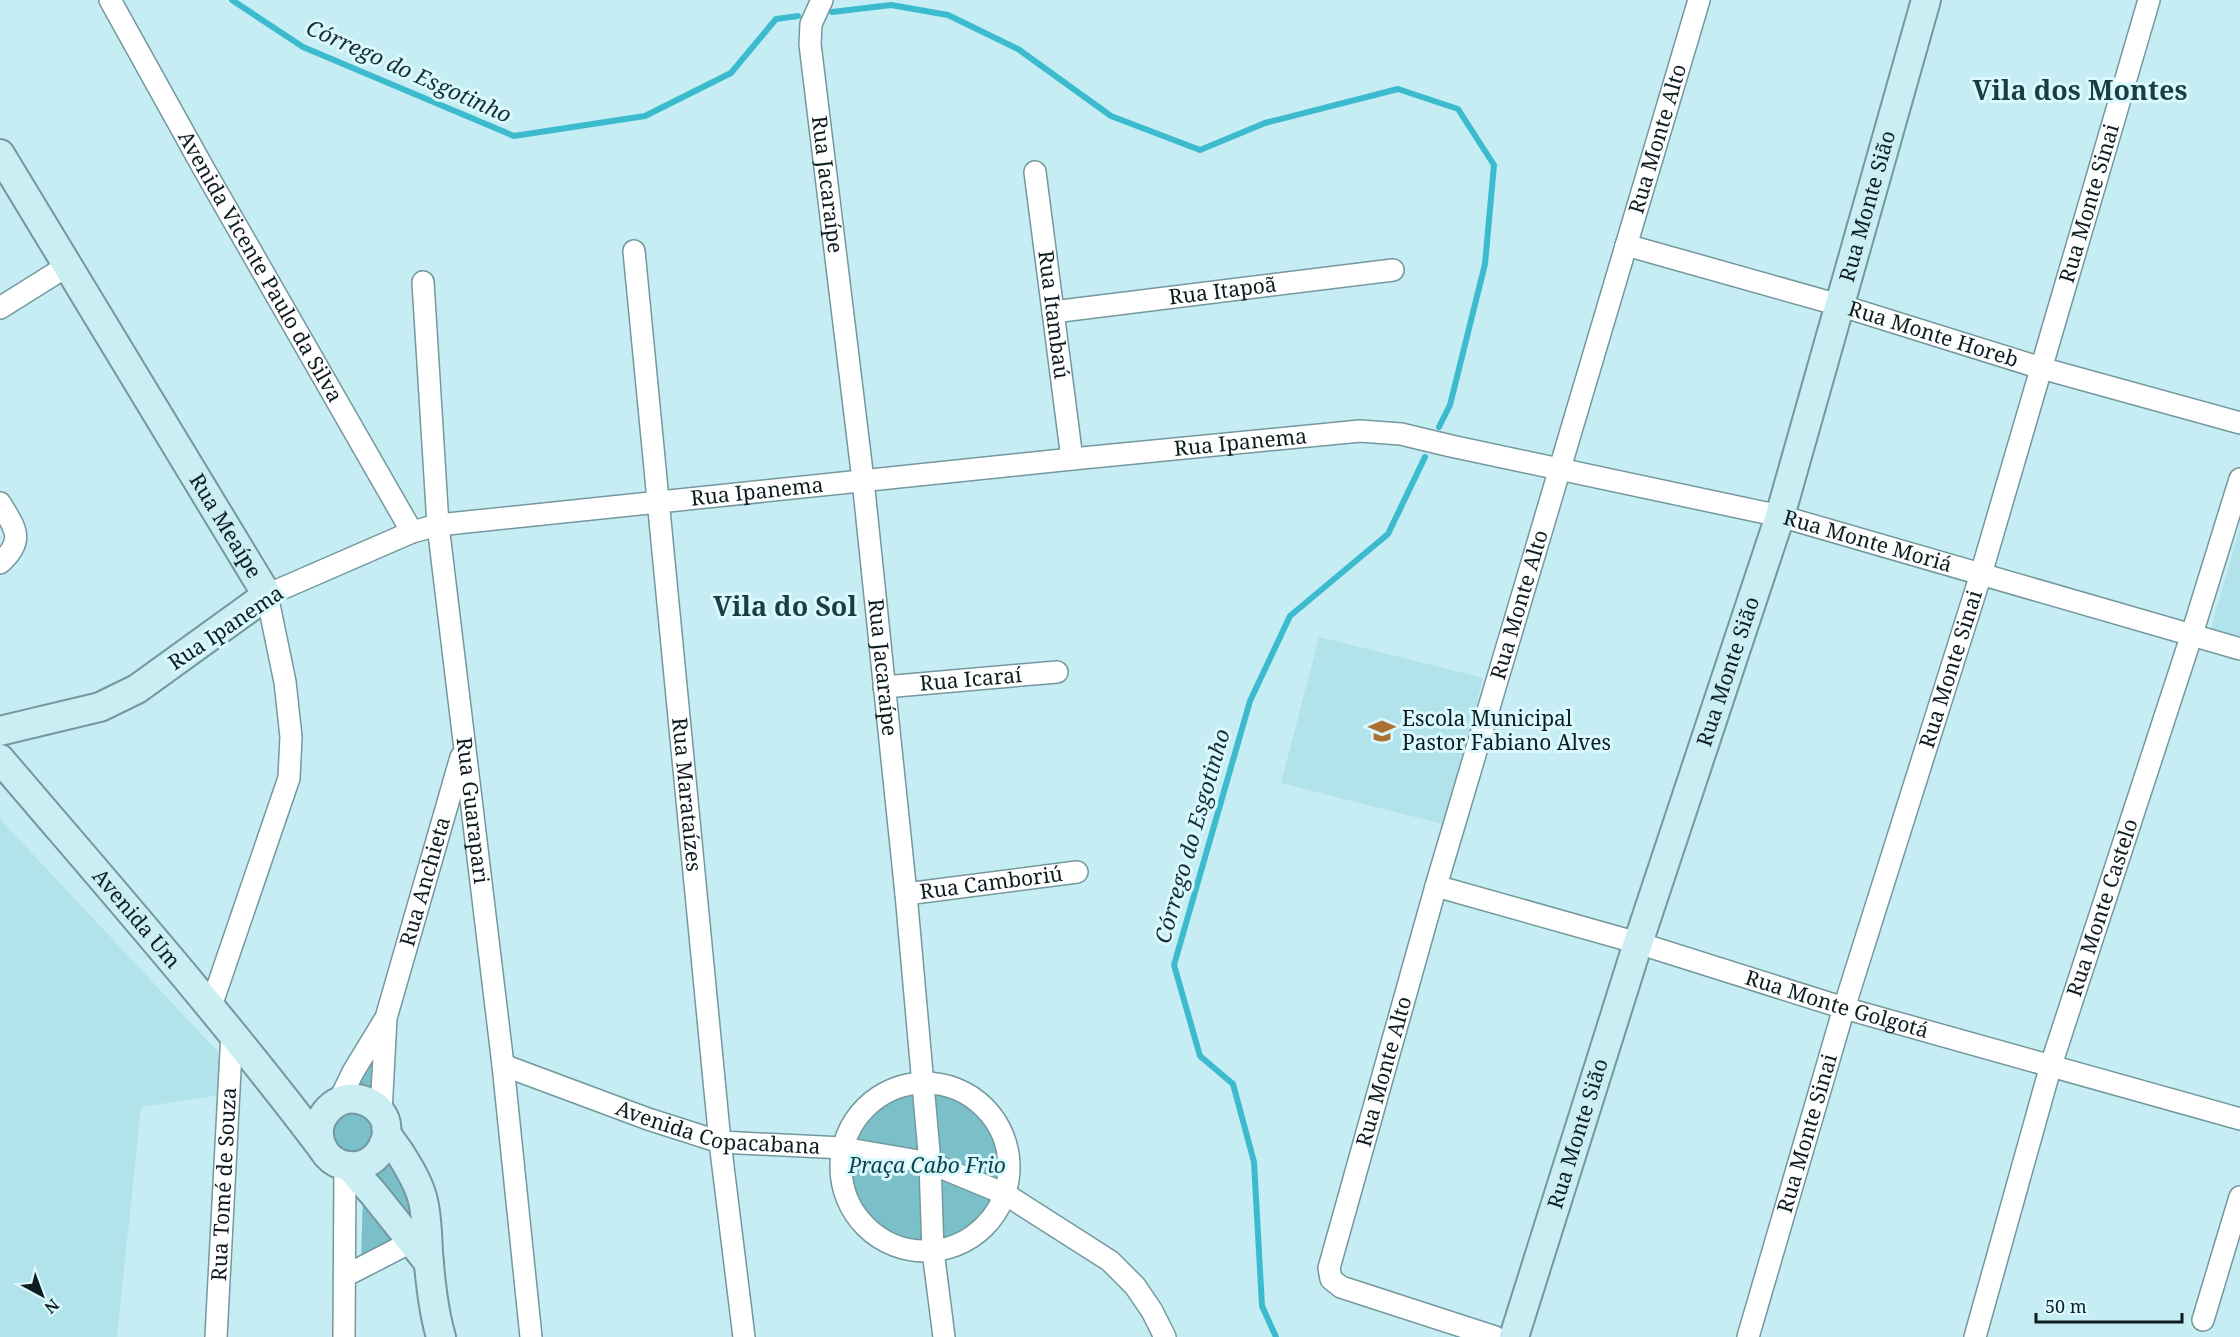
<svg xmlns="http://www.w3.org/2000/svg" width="2240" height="1337" font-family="'Noto Serif',serif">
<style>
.built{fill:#b2e2ea}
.green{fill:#7bbfc9}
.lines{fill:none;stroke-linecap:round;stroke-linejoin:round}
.stream{stroke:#3bbbcd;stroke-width:6}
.street-casing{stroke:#73989e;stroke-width:24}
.secondary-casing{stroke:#73989e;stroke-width:32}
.street{stroke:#fff;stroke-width:21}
.secondary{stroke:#caeef3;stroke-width:28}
.labels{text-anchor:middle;stroke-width:6;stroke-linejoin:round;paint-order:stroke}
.street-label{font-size:21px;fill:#0e1d20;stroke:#d9f9fe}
.poi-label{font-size:21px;fill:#0e1d20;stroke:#d9f9fe;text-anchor:start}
.park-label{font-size:21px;font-style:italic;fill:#0e464d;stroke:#d9f9fe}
.water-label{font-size:22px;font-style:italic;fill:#192e32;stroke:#d9f9fe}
.district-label{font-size:27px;font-weight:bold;fill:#193d42;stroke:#d9f9fe}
</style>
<rect width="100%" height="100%" fill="#c6edf3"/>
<path class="built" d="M2240,528V644L2209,635Z
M1319,637L1483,678L1446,825L1281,783Z
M0,819L218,1052L220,1095L141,1107L117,1337H0Z"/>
<path class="green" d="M379,1041L374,1094L352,1092Z
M850 1166a77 77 0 1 1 154 0a77 77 0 1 1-154 0Z
M340,1108L377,1120L372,1153L336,1155L327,1121Z
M385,1160L402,1165L410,1209L408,1220L369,1170Z
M363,1195L386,1225L394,1244L361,1260Z"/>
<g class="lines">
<path class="stream" d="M232,0L303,47L514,136L645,116L731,73L776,19L798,16
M832,12L891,5L948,15L1018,49L1111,116L1200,150L1265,123L1398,89L1458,109L1494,165L1485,264L1450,405L1439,427
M1276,1337L1262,1306L1254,1162L1233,1084L1200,1056L1174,965L1250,701L1290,616L1388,534L1425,457"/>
<defs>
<g id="street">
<path id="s1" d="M110,0L205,171L412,532"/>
<path id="s2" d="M822,0L811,24L810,44L863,480L906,894L930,1163L933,1251L944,1337"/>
<path id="s3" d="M1035,172L1072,459"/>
<path id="s4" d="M1626,245L1839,305L2041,368L2240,423"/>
<path id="s5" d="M634,251L720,1142L744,1337"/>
<path id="s6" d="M423,282L438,525L503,1065L531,1337"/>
<path d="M0,308L67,266"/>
<path id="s7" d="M1053,312L1393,270"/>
<path d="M0,503C15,528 26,540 0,563"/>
<path id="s8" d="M884,687L1057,672"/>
<path id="s9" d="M1436,886L1638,943L1844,1008L2240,1119"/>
<path id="s10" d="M906,894L1077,872"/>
<path id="s11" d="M211,1006L289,778L291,737L285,682L267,595L412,532L438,525L1072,459L1360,431L1401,434L1451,446L1780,516L2240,649"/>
<path id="s12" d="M503,1065L648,1119L720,1142L843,1148L930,1163L1005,1194L1110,1261L1135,1286L1152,1311L1165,1337"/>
<circle cx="925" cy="1167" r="84"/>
<path d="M339,1101L353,1072L384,1021"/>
<path id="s13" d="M381,1112L386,1018L461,757"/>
<path d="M345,1276L411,1242L422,1231"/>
<path d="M2203,1320L2240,1197"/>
<path id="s14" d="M216,1337L232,1032"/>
<path d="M344,1337L345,1165"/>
<path id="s15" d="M1495,1337L1341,1287L1331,1279L1329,1268L1436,886L1699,0"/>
<path id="s16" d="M1748,1337L1844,1008L1981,574L2149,0"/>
<path id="s17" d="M1975,1337L2051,1065L2192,634L2240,479"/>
</g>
<g id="secondary">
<path id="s18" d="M0,154L267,595L137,689L100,707L0,731"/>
<path id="s19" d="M0,759C109,887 221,1014 323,1149"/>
<path d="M387,1134C377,1183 316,1172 319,1129C320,1117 329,1106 340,1101C357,1094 378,1103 385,1120C387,1125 386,1129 387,1134C390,1140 396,1147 400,1153C408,1166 418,1182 422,1197C427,1214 427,1234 428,1252C430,1279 433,1310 441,1337"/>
<path d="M349,1166L373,1193L429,1263"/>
<path id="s20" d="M1514,1337L1638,943L1780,516L1926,0"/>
</g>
</defs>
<use href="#street" class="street-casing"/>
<use href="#secondary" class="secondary-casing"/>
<use href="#street" class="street"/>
<use href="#secondary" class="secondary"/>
</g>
<defs>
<symbol id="school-bare" viewBox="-9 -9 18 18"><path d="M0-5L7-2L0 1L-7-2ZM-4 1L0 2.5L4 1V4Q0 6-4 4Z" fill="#ac7132" stroke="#d9f9fe" stroke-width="2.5" paint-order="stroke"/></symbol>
</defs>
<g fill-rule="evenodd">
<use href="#school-bare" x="1363" y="712" width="38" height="38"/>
</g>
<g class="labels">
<g class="street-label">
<text dy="7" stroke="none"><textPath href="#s15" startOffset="1362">Rua Monte Alto</textPath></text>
<text dy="7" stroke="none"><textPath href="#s2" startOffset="188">Rua Jacaraípe</textPath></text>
<text dy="7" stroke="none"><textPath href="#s16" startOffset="1184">Rua Monte Sinai</textPath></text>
<text dy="7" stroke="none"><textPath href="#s20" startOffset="1185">Rua Monte Sião</textPath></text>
<text dy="7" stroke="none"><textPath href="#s1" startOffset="306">Avenida Vicente Paulo da Silva</textPath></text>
<text dy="7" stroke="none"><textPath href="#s7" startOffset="171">Rua Itapoã</textPath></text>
<text dy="7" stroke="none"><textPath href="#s3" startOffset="144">Rua Itambaú</textPath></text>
<text dy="7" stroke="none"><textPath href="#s4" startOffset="320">Rua Monte Horeb</textPath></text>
<text dy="7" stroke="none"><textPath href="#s11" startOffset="1418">Rua Ipanema</textPath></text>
<text dy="7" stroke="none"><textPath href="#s11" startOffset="932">Rua Ipanema</textPath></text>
<text dy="7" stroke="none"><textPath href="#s18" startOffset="435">Rua Meaípe</textPath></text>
<text dy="7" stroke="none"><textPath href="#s11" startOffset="2058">Rua Monte Moriá</textPath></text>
<text dy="7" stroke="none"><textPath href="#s15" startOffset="876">Rua Monte Alto</textPath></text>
<text transform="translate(226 628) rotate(-34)" y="7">Rua Ipanema</text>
<text dy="7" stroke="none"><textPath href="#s2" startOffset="674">Rua Jacaraípe</textPath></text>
<text dy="7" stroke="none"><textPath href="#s16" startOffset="698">Rua Monte Sinai</textPath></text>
<text dy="7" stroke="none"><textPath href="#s20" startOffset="699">Rua Monte Sião</textPath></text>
<text dy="7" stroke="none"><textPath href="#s8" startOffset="87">Rua Icaraí</textPath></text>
<text dy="7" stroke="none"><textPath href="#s5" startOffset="546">Rua Marataízes</textPath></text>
<text dy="7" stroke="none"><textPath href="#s6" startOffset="531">Rua Guarapari</textPath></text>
<text dy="7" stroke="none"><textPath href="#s13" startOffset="236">Rua Anchieta</textPath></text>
<text dy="7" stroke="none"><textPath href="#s10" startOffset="86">Rua Camboriú</textPath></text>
<text dy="7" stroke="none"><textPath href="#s17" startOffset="448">Rua Monte Castelo</textPath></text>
<text dy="7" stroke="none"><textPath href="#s19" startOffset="210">Avenida Um</textPath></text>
<text dy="7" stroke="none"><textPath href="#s9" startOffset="418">Rua Monte Golgotá</textPath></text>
<text dy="7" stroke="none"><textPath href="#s15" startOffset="390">Rua Monte Alto</textPath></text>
<text dy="7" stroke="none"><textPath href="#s12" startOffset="226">Avenida Copacabana</textPath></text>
<text dy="7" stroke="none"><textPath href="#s20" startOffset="213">Rua Monte Sião</textPath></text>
<text dy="7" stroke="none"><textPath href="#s16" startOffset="212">Rua Monte Sinai</textPath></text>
<text dy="7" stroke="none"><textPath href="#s14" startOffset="153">Rua Tomé de Souza</textPath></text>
</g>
<g class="poi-label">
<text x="1402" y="726">Escola Municipal<tspan x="1402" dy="24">Pastor Fabiano Alves</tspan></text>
</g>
<g class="park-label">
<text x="927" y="1173">Praça Cabo Frio</text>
</g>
<g class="water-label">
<text transform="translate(409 71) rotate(24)" y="8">Córrego do Esgotinho</text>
<text transform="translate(1192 836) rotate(-74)" y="8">Córrego do Esgotinho</text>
</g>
<g class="district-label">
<text x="2080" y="100">Vila dos Montes</text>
<text x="785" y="616">Vila do Sol</text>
</g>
</g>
<g transform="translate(42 1295) rotate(139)" stroke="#d9f9fe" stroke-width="4.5" paint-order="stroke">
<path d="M0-4.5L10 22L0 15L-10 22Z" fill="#0e1d20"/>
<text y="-9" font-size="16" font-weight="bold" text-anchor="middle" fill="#0e1d20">N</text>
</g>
<path d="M2036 1313v9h146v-9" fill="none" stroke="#0e1d20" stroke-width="3"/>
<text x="2045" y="1313" font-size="18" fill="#0e1d20" stroke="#d9f9fe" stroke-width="4.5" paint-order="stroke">50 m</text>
</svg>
